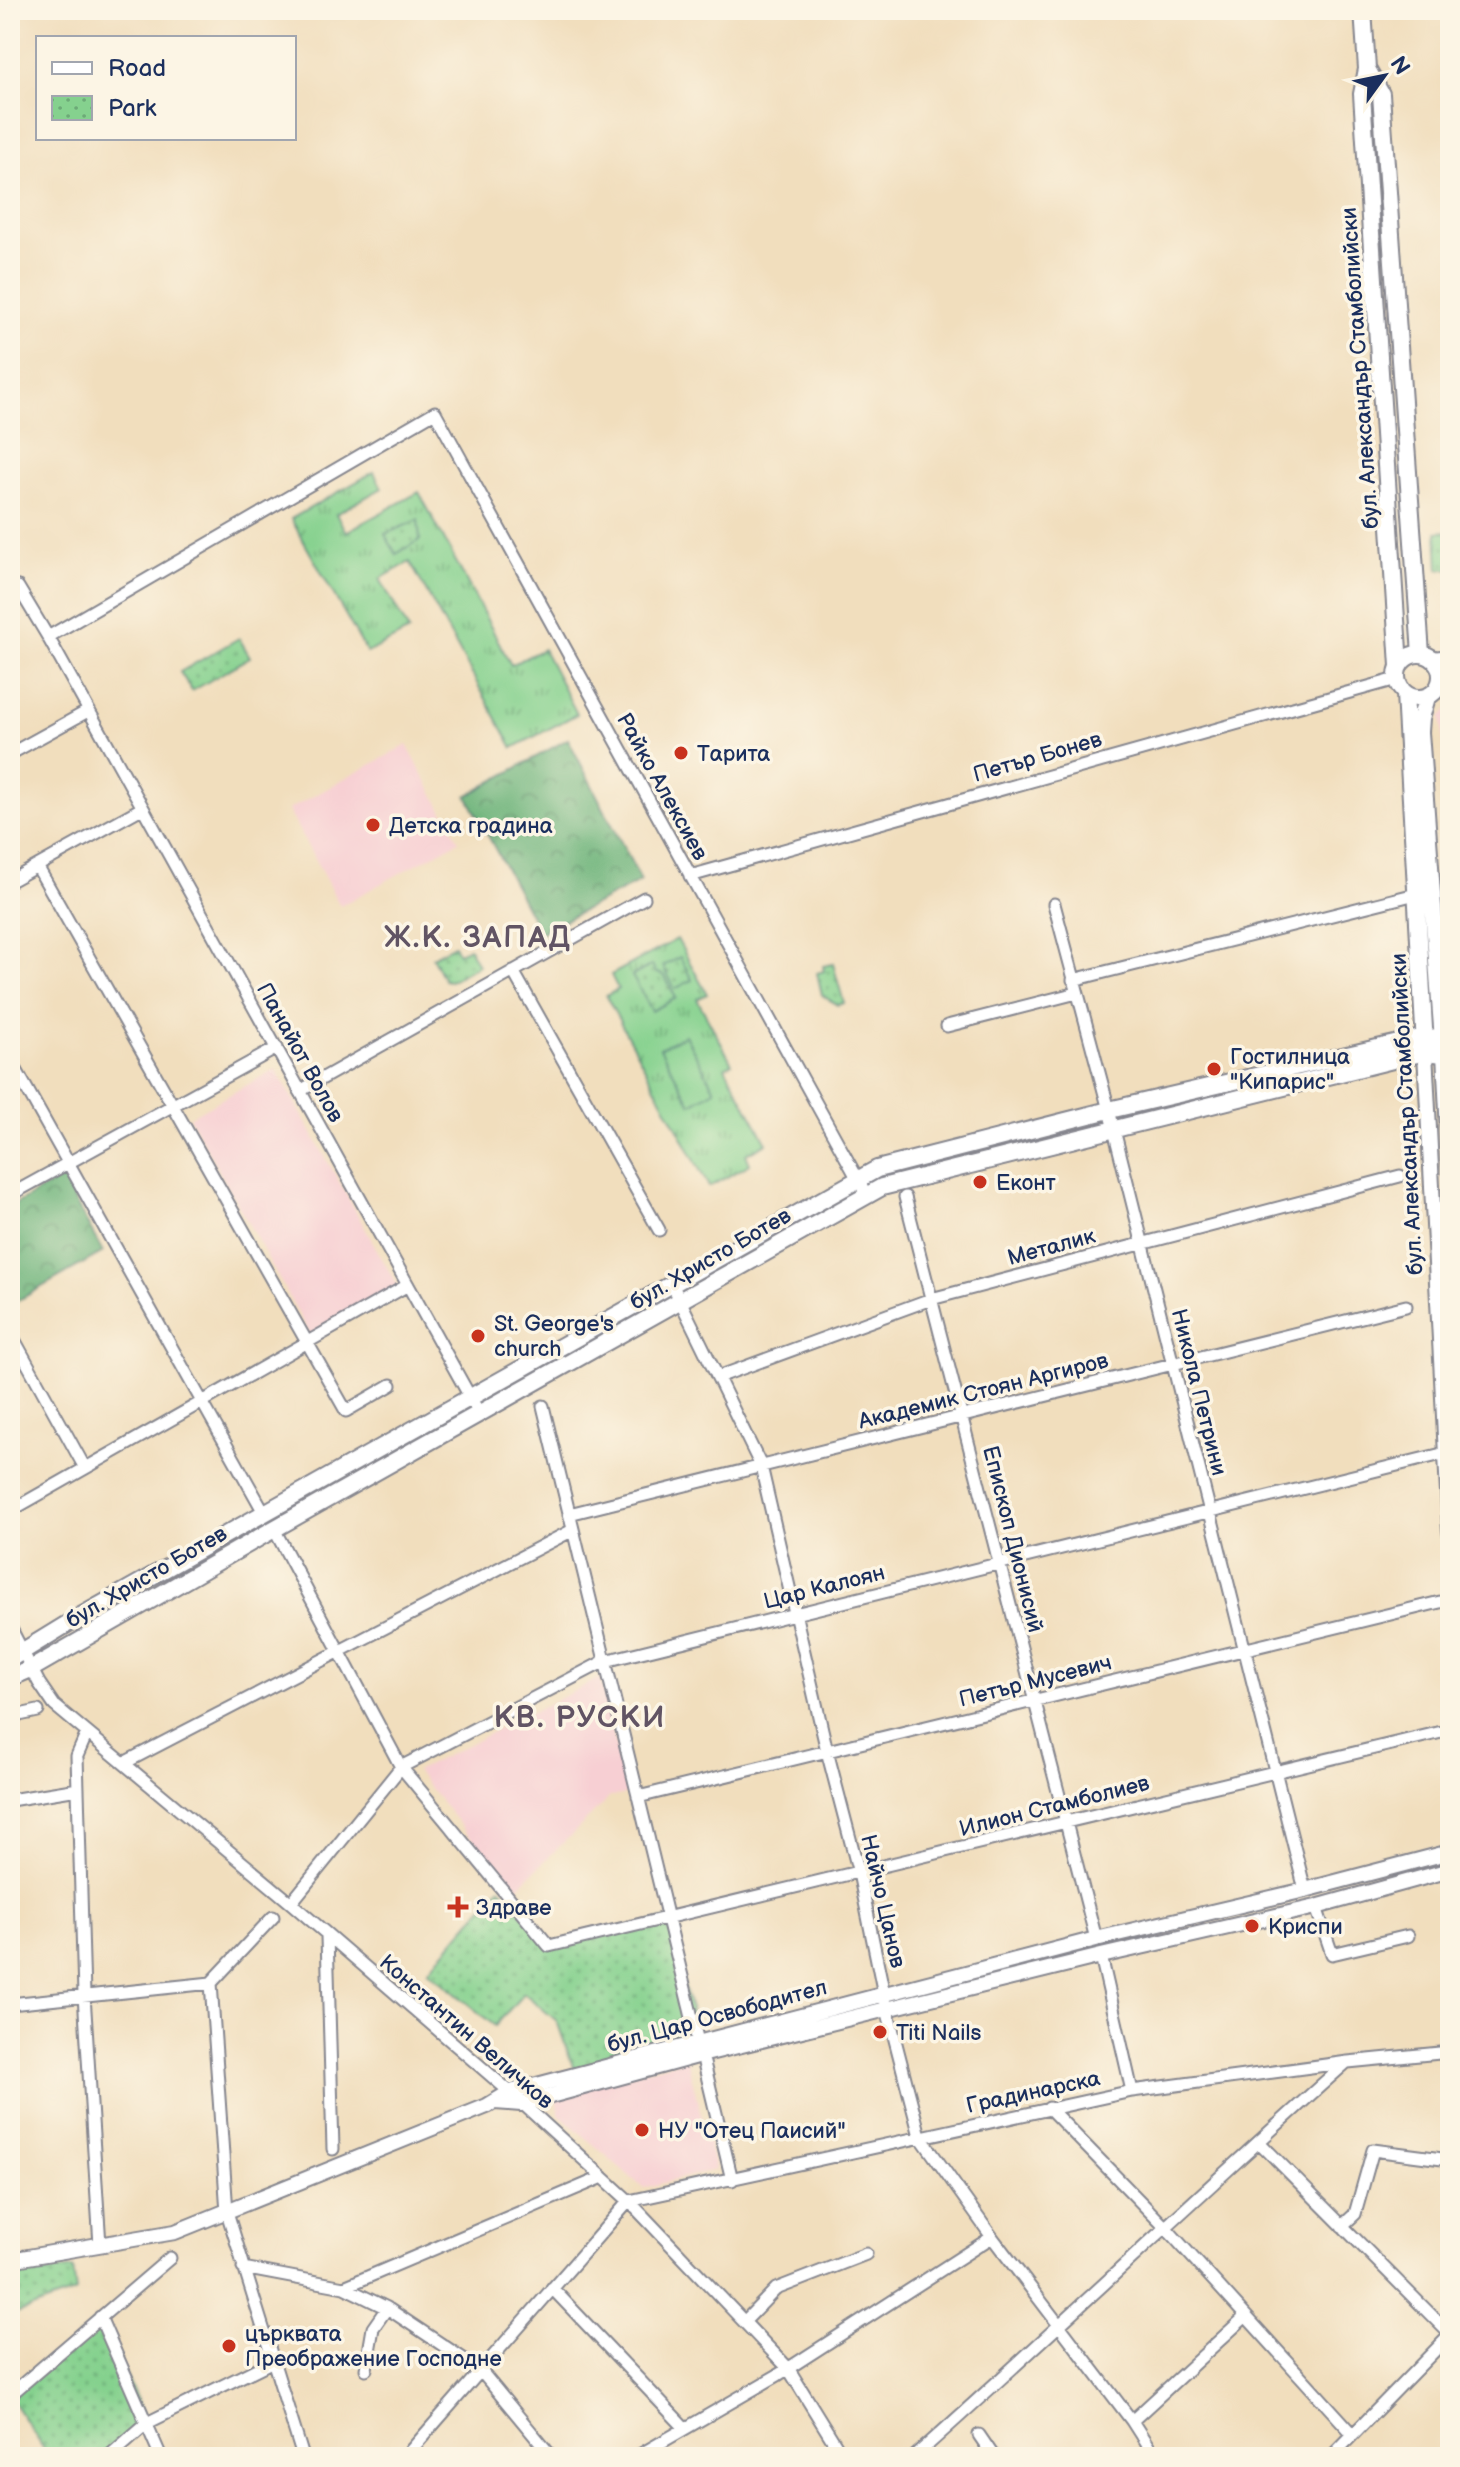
<svg xmlns="http://www.w3.org/2000/svg" width="1460" height="2467" font-family="'Balsamiq Sans',sans-serif">
<style>
.built{fill:#f7cfd3}
.grass{fill:url(#grass-tufts);stroke:#508076;stroke-width:2}
.forest{fill:url(#forest-crowns);stroke:#44716c;stroke-width:2}
.park{fill:url(#park-dots);stroke:#508076;stroke-width:2}
.garden{fill:#85d18e;stroke:#508076;stroke-width:2}
.lines{fill:none;stroke-linecap:round;stroke-linejoin:round}
.minor-casing{stroke:#86868e;stroke-width:15}
.tertiary-casing{stroke:#86868e;stroke-width:18}
.secondary-casing{stroke:#86868e;stroke-width:20}
.minor{stroke:#fff;stroke-width:11}
.tertiary{stroke:#fff;stroke-width:14}
.secondary{stroke:#fff;stroke-width:16}
.poi-dot{fill:#c8321e;stroke:#fcf5e5;stroke-width:3}
.labels{text-anchor:middle;stroke-width:7;stroke-linejoin:round;paint-order:stroke}
.street-label{font-size:22px;fill:#1b2f5e;stroke:#fcf5e5}
.poi-label{font-size:22px;fill:#1b2f5e;stroke:#fcf5e5;text-anchor:start}
.district-label{font-size:30px;font-weight:bold;letter-spacing:2px;fill:#615464;stroke:#fcf5e5}
</style>
<defs>
<pattern id="grass-tufts" width="24" height="20" patternUnits="userSpaceOnUse" patternTransform="scale(2)"><rect width="24" height="20" fill="#85d18e"/><path d="M3 7l-1-3M5 7V3M7 7l1-3M15 17l-1-3M17 17v-4M19 17l1-3" fill="none" stroke="#6caa77"/></pattern>
<pattern id="forest-crowns" width="20" height="18" patternUnits="userSpaceOnUse" patternTransform="scale(2)"><rect width="20" height="18" fill="#6cb379"/><path d="M2 6a3 3 0 1 1 6 0M12 15a3 3 0 1 1 6 0" fill="none" stroke="#589266"/></pattern>
<pattern id="park-dots" width="8" height="8" patternUnits="userSpaceOnUse" patternTransform="scale(2)"><rect width="8" height="8" fill="#85d18e"/><path d="M2 2h.1M6 6h.1" fill="none" stroke="#6caa77" stroke-width="1.8" stroke-linecap="round"/></pattern>
</defs>
<rect width="100%" height="100%" fill="#fcf5e5"/>
<filter id="ink" filterUnits="userSpaceOnUse"><feTurbulence type="fractalNoise" baseFrequency=".0125" numOctaves="2"/><feDisplacementMap in="SourceGraphic" scale="16" xChannelSelector="R" yChannelSelector="G"/><feConvolveMatrix kernelMatrix="1 2 1 2 8 2 1 2 1" color-interpolation-filters="sRGB"/></filter>
<filter id="wash" filterUnits="userSpaceOnUse"><feTurbulence type="fractalNoise" baseFrequency=".006" numOctaves="4" result="noise"/><feDisplacementMap in="SourceGraphic" scale="32" xChannelSelector="R" yChannelSelector="G"/><feGaussianBlur stdDeviation="1.8" result="paint"/><feColorMatrix in="noise" values="0 0 0 0 0 0 0 0 0 0 0 0 0 0 0 0 0 1.4 0 .05"/><feComposite in="paint" operator="in"/></filter>
<g filter="url(#wash)">
<rect width="100%" height="100%" fill="#f1debd"/>
<path class="built" d="M1450,707V836L1441,716Z
M407,745L459,841L340,906L288,810Z
M276,1069L398,1287L311,1336L189,1117Z
M600,1678L627,1794L610,1797L514,1891L416,1771Z
M687,2059L715,2170L643,2188L559,2114L556,2095Z"/>
<path class="grass" d="M374,472L382,488L336,514L346,532L419,492L511,665L543,649L577,714L513,748L410,562L380,579L409,631L367,653L291,519Z
M677,939L707,994L697,999L732,1063L725,1067L767,1143L746,1154L750,1164L709,1187L606,996L618,989L611,975Z"/>
<path class="forest" d="M568,739L641,881L540,933L467,796Z
M62,1178L103,1252L10,1305V1207Z"/>
<path class="park" d="M418,520L420,540L396,554L385,534Z
M1450,531V569H1439L1437,532Z
M239,638L250,657L192,691L180,672Z
M454,945L458,953L469,948L478,965L450,981L444,980L432,957Z
M680,957L692,980L675,989L663,966Z
M833,964L844,1003L837,1005L822,995L817,973L824,971L823,966Z
M652,965L656,973L664,975L676,998L652,1011L632,976Z
M500,1887L549,1946L668,1919L698,2042L576,2075L557,2021L524,1993L495,2026L428,1971Z
M73,2269L76,2292L10,2316V2277Z
M100,2317L147,2423L108,2457H49L10,2397Z"/>
<path class="garden" d="M685,1035L715,1090L691,1104L660,1048Z"/>
</g>
<g filter="url(#ink)">
<g class="lines">
<defs>
<path id="minor" d="M10,586L18,587L48,637L479,1413
M48,637L435,412L866,1194
M10,754L88,711
M37,866L346,1411L391,1385
M690,876L1397,679
M10,881L142,808
M1054,904L1109,1110L1305,1890
M513,971L659,1230
M1073,980L1416,894
M947,1026L1077,993
M10,1059L265,1514
M300,1091L644,898
M10,1195L277,1048
M905,1197L1096,1939
M672,1284L761,1466L827,1751L859,1873L887,2009L920,2136L992,2237L1132,2421L1155,2457
M10,1332L85,1468
M718,1377L931,1299L1400,1176
M543,1406L698,2042
M10,1511L408,1285
M569,1514L1406,1306
M274,1529L401,1767L549,1946L1450,1730
M10,1627L39,1683L54,1705L291,1903L510,2092L629,2201L788,2368L843,2457
M10,1717L38,1711
M87,1733L77,1756L84,1995L100,2245
M124,1763L573,1530
M638,1797L1440,1602
M10,1800L78,1789
M291,1903L401,1767L605,1661L1450,1452
M1316,1907L1332,1954L1408,1936
M327,1936L333,2149
M1101,1956L1132,2091
M211,1983L227,2212L303,2457
M10,2004L211,1983L273,1917
M704,2063L732,2180
M1049,2108L1165,2227L1353,2434
M1259,2142L1450,2334
M1342,2226L1355,2214L1373,2150L1450,2160
M243,2268L344,2287L387,2308L480,2370L552,2457
M344,2287L603,2177
M552,2288L685,2428
M100,2317L161,2457
M745,2321L776,2289L866,2254
M366,2369L373,2328L387,2308
M10,2395L170,2258
M1132,2421L1246,2316
M979,2435L994,2457
M108,2457L147,2423L273,2361
M405,2457L629,2201L1132,2091L1348,2062L1450,2052
M636,2457L778,2375L992,2237
M914,2457C1060,2327 1201,2192 1347,2062
M1331,2457L1450,2335"/>
<path id="tertiary" d="M1433,659L1450,657
M1441,676L1450,664
M1425,1052L1450,1532
M1450,1055L1444,1054L1450,1170
M495,2102L521,2104L701,2055L1101,1956L1316,1907L1450,1870
M10,2260L175,2232L487,2106L510,2092L1096,1939L1305,1890L1450,1852"/>
<path id="secondary" d="M1363,10L1367,69L1362,94L1399,666
M1367,69L1381,94L1421,654
M1397 676a22 22 0 1 1 44 0a22 22 0 1 1-44 0Z
M1405,694L1425,1046
M10,1659L72,1621L877,1169L1109,1110L1425,1037L1443,1038
M10,1678L31,1669L274,1529L882,1187L1425,1052L1444,1054L1420,732L1421,718L1427,697"/>
</defs>
<use href="#minor" class="minor-casing"/>
<use href="#tertiary" class="tertiary-casing"/>
<use href="#secondary" class="secondary-casing"/>
<use href="#minor" class="minor"/>
<use href="#tertiary" class="tertiary"/>
<use href="#secondary" class="secondary"/>
</g>
</g>
<g class="poi-dot">
<circle cx="681" cy="753" r="8"/>
<circle cx="373" cy="825" r="8"/>
<circle cx="1214" cy="1069" r="8"/>
<circle cx="980" cy="1182" r="8"/>
<circle cx="478" cy="1336" r="8"/>
<path d="M454 1895h8v8h8v8h-8v8h-8v-8h-8v-8h8z"/>
<circle cx="1252" cy="1926" r="8"/>
<circle cx="880" cy="2032" r="8"/>
<circle cx="642" cy="2130" r="8"/>
<circle cx="229" cy="2346" r="8"/>
</g>
<g class="labels">
<g class="street-label">
<text transform="translate(1359 368) rotate(-94)" y="8">бул. Александър Стамболийски</text>
<text transform="translate(1037 756) rotate(-16)" y="8">Петър Бонев</text>
<text transform="translate(663 786) rotate(61)" y="8">Райко Алексиев</text>
<text transform="translate(301 1052) rotate(61)" y="8">Панайот Волов</text>
<text transform="translate(1406 1114) rotate(-93)" y="8">бул. Александър Стамболийски</text>
<text transform="translate(1051 1246) rotate(-15)" y="8">Металик</text>
<text transform="translate(710 1258) rotate(-30)" y="8">бул. Христо Ботев</text>
<text transform="translate(983 1390) rotate(-14)" y="8">Академик Стоян Аргиров</text>
<text transform="translate(1200 1392) rotate(76)" y="8">Никола Петрини</text>
<text transform="translate(1014 1539) rotate(76)" y="8">Епископ Дионисий</text>
<text transform="translate(146 1576) rotate(-30)" y="8">бул. Христо Ботев</text>
<text transform="translate(824 1586) rotate(-14)" y="8">Цар Калоян</text>
<text transform="translate(1035 1680) rotate(-14)" y="8">Петър Мусевич</text>
<text transform="translate(1054 1805) rotate(-14)" y="8">Илион Стамболиев</text>
<text transform="translate(884 1901) rotate(77)" y="8">Найчо Цанов</text>
<text transform="translate(717 2015) rotate(-15)" y="8">бул. Цар Освободител</text>
<text transform="translate(467 2031) rotate(41)" y="8">Константин Величков</text>
<text transform="translate(1033 2091) rotate(-12)" y="8">Градинарска</text>
</g>
<g class="poi-label">
<text x="697" y="761">Тарита</text>
<text x="389" y="833">Детска градина</text>
<text x="1230" y="1064">Гостилница<tspan x="1230" dy="25">"Кипарис"</tspan></text>
<text x="996" y="1190">Еконт</text>
<text x="494" y="1331">St. George's<tspan x="494" dy="25">church</tspan></text>
<text x="476" y="1915">Здраве</text>
<text x="1268" y="1934">Криспи</text>
<text x="896" y="2040">Titi Nails</text>
<text x="658" y="2138">НУ "Отец Паисий"</text>
<text x="245" y="2341">църквата<tspan x="245" dy="25">Преображение Господне</tspan></text>
</g>
<g class="district-label">
<text x="478" y="947">Ж.К. ЗАПАД</text>
<text x="580" y="1727">КВ. РУСКИ</text>
</g>
</g>
<rect width="1460" height="2467" fill="none" stroke="#fcf5e5" stroke-width="40"/>
<rect x="36" y="36" width="260" height="104" fill="#fcf5e5" stroke="#a2a6af" stroke-width="2"/>
<rect x="52" y="62" width="40" height="12" fill="#ffffff" stroke="#a2a6af" stroke-width="2"/>
<text x="108" y="76" font-size="24" fill="#1b2f5e">Road</text>
<rect x="52" y="96" width="40" height="24" fill="url(#park-dots)" stroke="#a2a6af" stroke-width="2"/>
<text x="108" y="116" font-size="24" fill="#1b2f5e">Park</text>
<g transform="translate(1384 76) rotate(57)" stroke="#fcf5e5" stroke-width="6" paint-order="stroke">
<path d="M0-6L14 30L0 20L-14 30Z" fill="#1b2f5e"/>
<text y="-12" font-size="22" font-weight="bold" text-anchor="middle" fill="#1b2f5e">N</text>
</g>
</svg>
